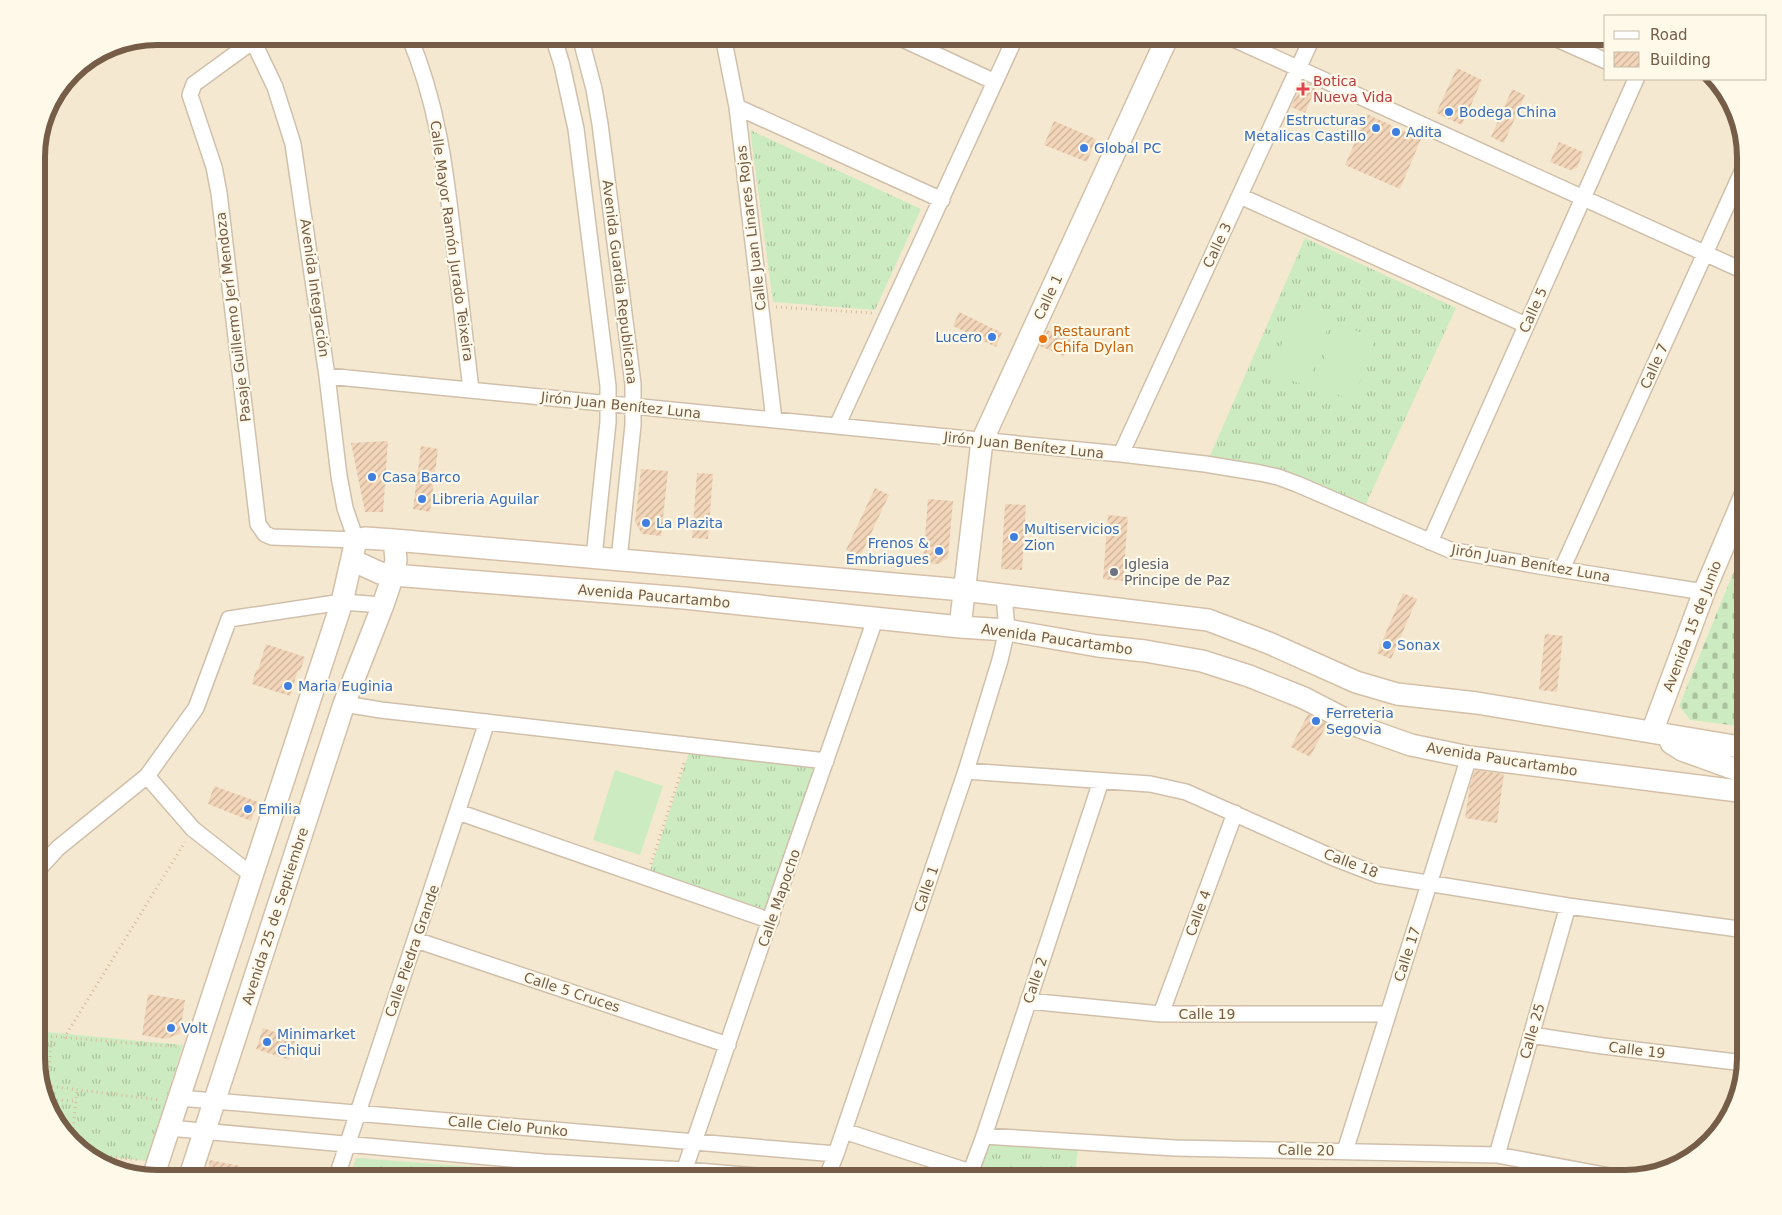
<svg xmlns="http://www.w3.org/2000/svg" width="1782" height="1215" font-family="'DejaVu Sans',sans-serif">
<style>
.residential{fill:#f5e8d0}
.grass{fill:url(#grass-tufts)}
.cemetery{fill:url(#cemetery-stones)}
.garden{fill:#cdebc0}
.building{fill:url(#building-hatch)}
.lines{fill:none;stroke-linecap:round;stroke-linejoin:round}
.street-casing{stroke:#d0c0ab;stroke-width:18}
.secondary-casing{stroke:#d4c0a8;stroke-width:24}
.path{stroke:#d8ba9c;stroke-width:3;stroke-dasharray:1 4;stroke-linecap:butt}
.street{stroke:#fff;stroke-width:15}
.secondary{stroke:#fff;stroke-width:21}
.health-dot{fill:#e0444e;stroke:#fff9e9;stroke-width:2}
.shop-dot{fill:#3f7fe0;stroke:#fff9e9;stroke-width:2}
.food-dot{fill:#e8710a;stroke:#fff9e9;stroke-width:2}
.worship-dot{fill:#6b7280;stroke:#fff9e9;stroke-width:2}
.labels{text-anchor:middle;stroke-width:4.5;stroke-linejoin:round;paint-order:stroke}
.health-label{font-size:14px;fill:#be3a42;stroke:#fff9e9;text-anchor:start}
.shop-label{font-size:14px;fill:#366cbe;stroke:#fff9e9;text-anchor:start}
.street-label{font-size:14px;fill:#755d48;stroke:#fff9e9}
.food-label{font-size:14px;fill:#c56008;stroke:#fff9e9;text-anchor:start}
.worship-label{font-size:14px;fill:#5b616d;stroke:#fff9e9;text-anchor:start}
.rim{fill:none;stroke:#755d48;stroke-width:6}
</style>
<defs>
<pattern id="grass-tufts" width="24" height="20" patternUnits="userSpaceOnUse" patternTransform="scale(1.25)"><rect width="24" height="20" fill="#cdebc0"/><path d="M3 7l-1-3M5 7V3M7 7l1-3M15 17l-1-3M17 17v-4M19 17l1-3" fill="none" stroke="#abc29e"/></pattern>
<pattern id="cemetery-stones" width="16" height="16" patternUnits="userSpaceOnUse" patternTransform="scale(1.25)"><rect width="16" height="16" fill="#cdebc0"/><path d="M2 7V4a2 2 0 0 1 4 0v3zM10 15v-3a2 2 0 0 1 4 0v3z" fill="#abc29e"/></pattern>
<pattern id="building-hatch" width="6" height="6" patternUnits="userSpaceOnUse" patternTransform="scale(1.25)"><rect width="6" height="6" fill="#f3d6b9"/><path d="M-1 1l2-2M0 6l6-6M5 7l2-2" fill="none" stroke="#c9b198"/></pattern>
</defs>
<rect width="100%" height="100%" fill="#fdf5e2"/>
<path class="residential" d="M158,36H1606V79H1711L1733,104L1746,157V541L1679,706L1690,720L1746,727V1058L1725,1125L1678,1166L1625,1179H158L90,1158L52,1118L36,1065V150L46,111L72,72L111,45Z"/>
<path class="grass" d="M750,130L921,209L875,310L773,302Z
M1305,238L1456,308L1365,506L1249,464L1210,456Z
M690,749L815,766L765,909L650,871Z
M36,1031L183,1045L147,1161L87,1155L52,1118L36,1065Z
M986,1140L1078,1146L1075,1179H974Z
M356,1158L530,1171L528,1179H349Z"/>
<path class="cemetery" d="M1746,541V727L1690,720L1679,706Z"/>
<path class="garden" d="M1293,309L1330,321L1308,386L1272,374Z
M1336,324L1375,337L1354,400L1315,387Z
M615,770L663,786L640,855L593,840Z
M1085,1170L1171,1174V1179H1085Z"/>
<path class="building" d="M1457,68L1482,80L1462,125L1436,113Z
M1303,81L1316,87L1305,113L1291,107Z
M1512,89L1525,95L1504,143L1491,137Z
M1367,114L1421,139L1400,189L1345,165Z
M1054,121L1096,139L1087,162L1044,145Z
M1559,142L1583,152L1577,168L1570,170L1550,162Z
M959,312L1002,333L996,347L953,326Z
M1047,330L1071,340L1064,356L1040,346Z
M388,441L383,512H365L351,443Z
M421,446L438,449L430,512L413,509Z
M641,469L668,471L661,536L642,534L635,522Z
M697,473L713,474L708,539L692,538Z
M875,488L889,495L860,557L846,550Z
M928,499L953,501L948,558L939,564L923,563Z
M1005,504L1026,505L1022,570L1001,569Z
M1108,515L1128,517L1123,581L1103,579Z
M1403,593L1417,599L1391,659L1377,653Z
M1545,634L1563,636L1557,692L1539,690Z
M266,644L305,657L300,671L298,670L290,696L252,684L256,670H258Z
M1308,714L1327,724L1310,757L1291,747Z
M1475,770L1504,774L1497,823L1465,818L1470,785Z
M214,786L258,802L251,821L208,804Z
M148,994L185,1000L180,1034L165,1039L142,1035Z
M263,1028L296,1039L289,1060L256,1049Z
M210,1160L240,1166L238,1179H206Z"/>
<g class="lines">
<defs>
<path id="street" d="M250,36L253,41L275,87L293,144L327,376L339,476L345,508L356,540L272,537L265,534L258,524L219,193L214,167L190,95L194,84L253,41L264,36
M409,36C437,102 445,166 453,235C459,287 465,338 471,390
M553,36L562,65L576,129L608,386V422L594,557
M580,36L594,89L600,124L633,384V425L619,560
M723,36L737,107L774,420
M896,36L995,82
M1227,36L1746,272
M1550,36L1606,61
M737,107L942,200
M1240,196L1526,325
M327,376L1121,454L1205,464L1260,473L1278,477L1297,484L1450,550L1539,566L1704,592
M837,426L1016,36
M1121,454L1313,36
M1430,542L1636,79
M1562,569L1746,163
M344,704L381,710L826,761
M966,771L1150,784L1186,792L1334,858L1378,875L1568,906L1746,930
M147,776L193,829L253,876
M458,812L771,921
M36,872L58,848L147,776L196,708L229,619L342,602L383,605
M416,940L728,1045
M1028,1001L1161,1014H1388
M1161,1014L1235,813
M1531,1035L1603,1046L1744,1063
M179,1098L836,1154
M169,1128L543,1162L685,1170L793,1179
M844,1131L970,1172
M984,1136L1175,1148L1497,1155L1626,1179
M1345,1151L1469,757
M1497,1155L1568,906
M682,1177C745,990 810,803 876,617
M336,1179L487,722
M538,1179L543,1162
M826,1179L836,1154L966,771L1000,660L1007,630L1004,595
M968,1179L984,1136L1101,781"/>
<path id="secondary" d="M352,560L380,573L393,575L684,598L960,627L1007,630L1098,646L1145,651L1202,661L1249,676L1304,698L1360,727L1411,745L1469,757L1746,792
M960,627L982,441L1168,36
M1652,732L1704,592L1746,493
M1671,743L1682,750L1746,773
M153,1177L342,602L356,540L365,538L394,540L963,590L1208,620L1269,643L1356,682L1397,694L1477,703L1746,748
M189,1179L344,704L383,605L393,575L396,560L394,540"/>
</defs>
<use href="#street" class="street-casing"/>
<use href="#secondary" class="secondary-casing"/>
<path class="path" d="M776,307L872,313
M651,864L685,760
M36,1035L178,1047
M64,1038L185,842
M47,1086L161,1100
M46,1097L52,1037
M47,1099L75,1101
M72,1138L77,1090
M86,1154L140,1160"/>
<use href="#street" class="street"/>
<use href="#secondary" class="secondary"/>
</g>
<path class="health-dot" d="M1300.5 81.5h5v5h5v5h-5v5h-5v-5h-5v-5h5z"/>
<g class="shop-dot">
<circle cx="1449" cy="112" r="5"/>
<circle cx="1376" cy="128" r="5"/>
<circle cx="1396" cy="132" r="5"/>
<circle cx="1084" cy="148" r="5"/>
<circle cx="992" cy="337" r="5"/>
<circle cx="372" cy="477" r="5"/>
<circle cx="422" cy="499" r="5"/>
<circle cx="646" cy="523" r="5"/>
<circle cx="1014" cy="537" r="5"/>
<circle cx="939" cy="551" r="5"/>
<circle cx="1387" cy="645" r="5"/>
<circle cx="288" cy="686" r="5"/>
<circle cx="1316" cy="721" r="5"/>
<circle cx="248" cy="809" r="5"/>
<circle cx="171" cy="1028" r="5"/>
<circle cx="267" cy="1042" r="5"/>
</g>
<circle class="food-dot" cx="1043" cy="339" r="5"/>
<circle class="worship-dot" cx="1114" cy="572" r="5"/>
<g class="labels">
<g class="health-label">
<text x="1313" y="86">Botica<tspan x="1313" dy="16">Nueva Vida</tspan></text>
</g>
<g class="shop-label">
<text x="1459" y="117">Bodega China</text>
<text x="1366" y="125" text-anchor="end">Estructuras<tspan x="1366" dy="16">Metalicas Castillo</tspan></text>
<text x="1406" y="137">Adita</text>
<text x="1094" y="153">Global PC</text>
<text x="982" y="342" text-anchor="end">Lucero</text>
<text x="382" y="482">Casa Barco</text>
<text x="432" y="504">Libreria Aguilar</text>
<text x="656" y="528">La Plazita</text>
<text x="1024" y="534">Multiservicios<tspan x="1024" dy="16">Zion</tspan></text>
<text x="929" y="548" text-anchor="end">Frenos &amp;<tspan x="929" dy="16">Embriagues</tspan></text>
<text x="1397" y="650">Sonax</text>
<text x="298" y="691">Maria Euginia</text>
<text x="1326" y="718">Ferreteria<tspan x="1326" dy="16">Segovia</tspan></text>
<text x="258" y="814">Emilia</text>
<text x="181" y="1033">Volt</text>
<text x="277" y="1039">Minimarket<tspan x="277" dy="16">Chiqui</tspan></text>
</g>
<g class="street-label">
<text transform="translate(751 228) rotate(-97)" y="5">Calle Juan Linares Rojas</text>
<text transform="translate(452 241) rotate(82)" y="5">Calle Mayor Ramón Jurado Teixeira</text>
<text transform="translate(1217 245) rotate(-65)" y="5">Calle 3</text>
<text transform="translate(620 282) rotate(83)" y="5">Avenida Guardia Republicana</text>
<text transform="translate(315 288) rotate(82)" y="5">Avenida Integración</text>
<text transform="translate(1048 297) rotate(-65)" y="5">Calle 1</text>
<text transform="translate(1533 310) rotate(-66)" y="5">Calle 5</text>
<text transform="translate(233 317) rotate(-97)" y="5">Pasaje Guillermo Jerí Mendoza</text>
<text transform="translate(1654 366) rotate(-66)" y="5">Calle 7</text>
<text transform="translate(621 405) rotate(6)" y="5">Jirón Juan Benítez Luna</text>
<text transform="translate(1024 445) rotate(6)" y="5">Jirón Juan Benítez Luna</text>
<text transform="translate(1531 563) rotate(10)" y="5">Jirón Juan Benítez Luna</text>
<text transform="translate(654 596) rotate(5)" y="5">Avenida Paucartambo</text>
<text transform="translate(1692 626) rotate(-69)" y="5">Avenida 15 de Junio</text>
<text transform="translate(1057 639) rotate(8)" y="5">Avenida Paucartambo</text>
<text transform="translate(1502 759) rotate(9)" y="5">Avenida Paucartambo</text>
<text transform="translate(1351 863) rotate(21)" y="5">Calle 18</text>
<text transform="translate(926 889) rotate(-71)" y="5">Calle 1</text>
<text transform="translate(779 898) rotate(-71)" y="5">Calle Mapocho</text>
<text transform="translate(1198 913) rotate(-70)" y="5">Calle 4</text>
<text transform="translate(275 916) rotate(-72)" y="5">Avenida 25 de Septiembre</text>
<text transform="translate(412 951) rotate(-71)" y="5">Calle Piedra Grande</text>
<text transform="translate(1407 954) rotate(-72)" y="5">Calle 17</text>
<text transform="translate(1035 980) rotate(-72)" y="5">Calle 2</text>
<text transform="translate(572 992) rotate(18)" y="5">Calle 5 Cruces</text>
<text x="1207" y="1019">Calle 19</text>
<text transform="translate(1532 1031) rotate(-74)" y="5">Calle 25</text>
<text transform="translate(1637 1050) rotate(7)" y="5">Calle 19</text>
<text transform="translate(508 1126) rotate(5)" y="5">Calle Cielo Punko</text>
<text transform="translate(1306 1150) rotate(1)" y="5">Calle 20</text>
</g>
<g class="food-label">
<text x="1053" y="336">Restaurant<tspan x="1053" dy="16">Chifa Dylan</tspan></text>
</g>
<g class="worship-label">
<text x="1124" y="569">Iglesia<tspan x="1124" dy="16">Principe de Paz</tspan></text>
</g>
</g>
<path d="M0 0H1782V1215H0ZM157 45H1625A112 112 0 0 1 1737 157V1058A112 112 0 0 1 1625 1170H157A112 112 0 0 1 45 1058V157A112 112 0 0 1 157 45Z" fill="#fff9e9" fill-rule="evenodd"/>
<path class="rim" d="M157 45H1625A112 112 0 0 1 1737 157V1058A112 112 0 0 1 1625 1170H157A112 112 0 0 1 45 1058V157A112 112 0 0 1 157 45Z"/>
<rect x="1604" y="15" width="162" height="65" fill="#fff9e9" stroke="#c8bba9"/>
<rect x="1614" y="31" width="25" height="8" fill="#ffffff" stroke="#c8bba9"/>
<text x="1650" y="40" font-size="15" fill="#755d48">Road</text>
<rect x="1614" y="52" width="25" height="15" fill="url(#building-hatch)" stroke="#c8bba9"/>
<text x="1650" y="65" font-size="15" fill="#755d48">Building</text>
</svg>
